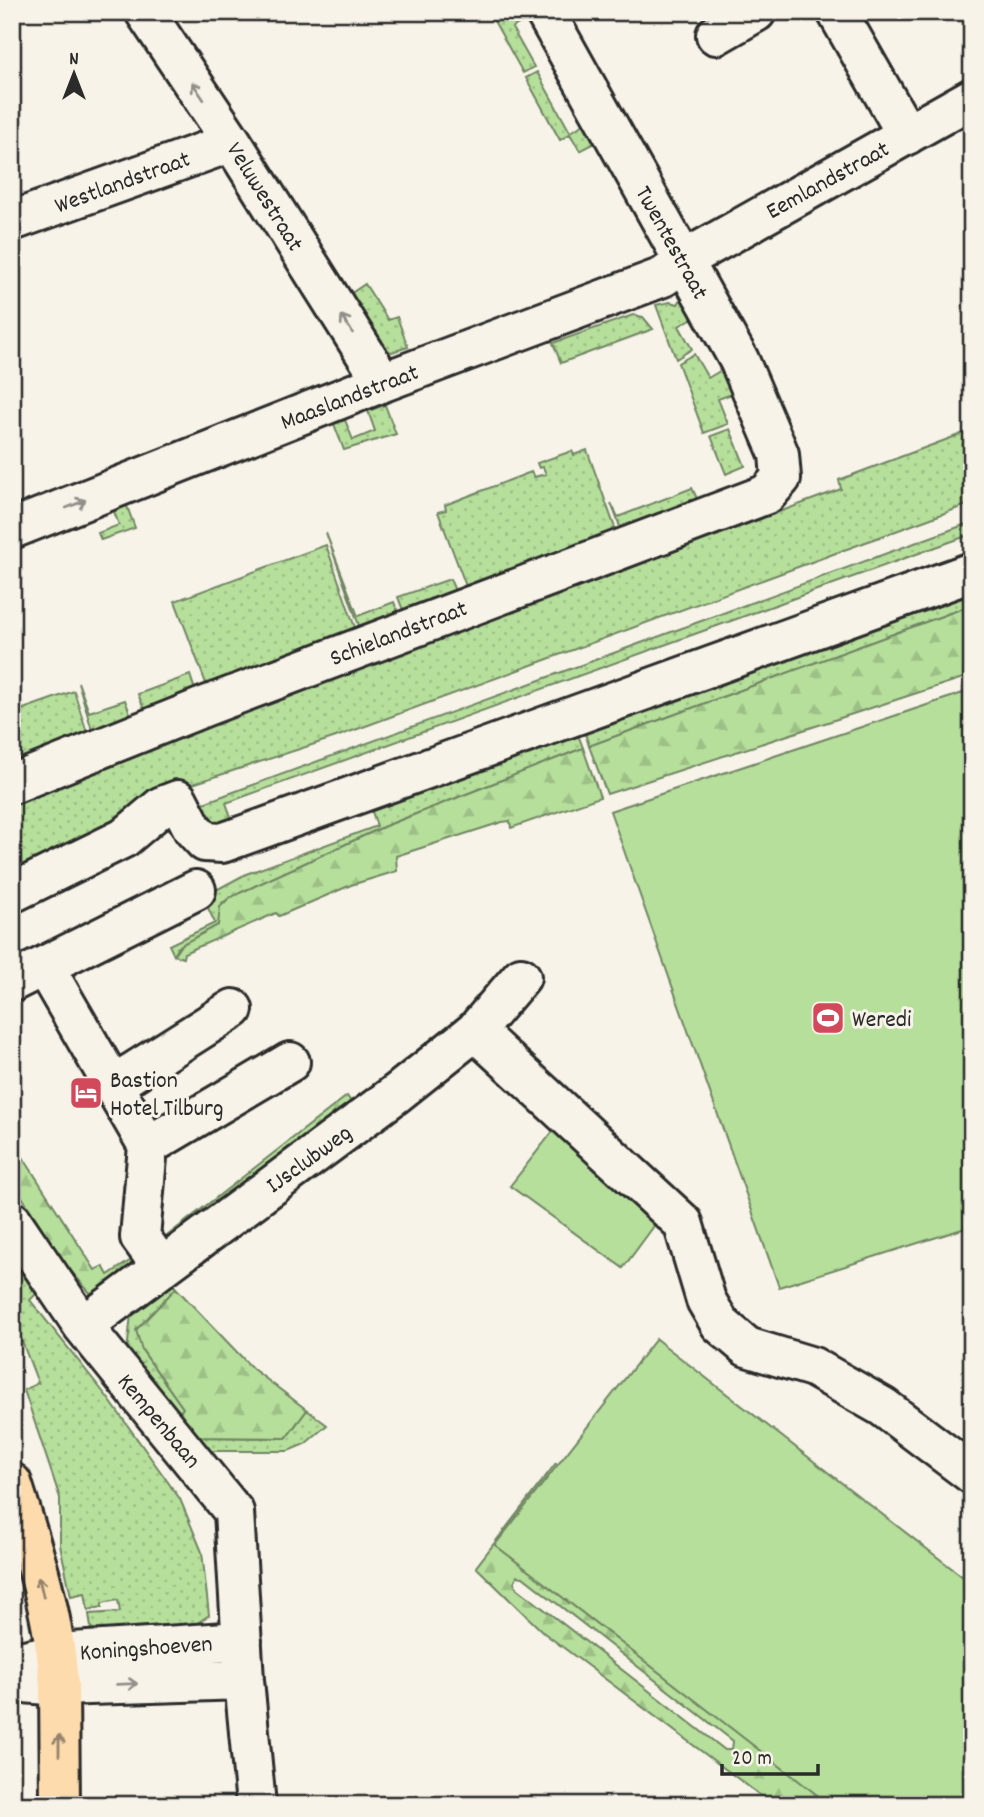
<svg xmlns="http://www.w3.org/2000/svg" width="984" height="1817" font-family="Dekko,sans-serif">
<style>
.grass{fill:url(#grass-dots);stroke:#708563;stroke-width:2}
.forest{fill:url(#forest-firs);stroke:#708563;stroke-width:2;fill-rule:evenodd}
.park{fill:#b6df9b;stroke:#708563;stroke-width:2}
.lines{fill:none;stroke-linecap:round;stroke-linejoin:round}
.minor-casing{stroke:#2b2b2b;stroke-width:44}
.major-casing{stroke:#2b2b2b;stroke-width:44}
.highway-casing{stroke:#2b2b2b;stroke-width:44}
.minor{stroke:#f7f3e8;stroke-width:38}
.major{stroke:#fedbac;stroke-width:38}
.highway{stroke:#fedbac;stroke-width:38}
.oneway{stroke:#918f8a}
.oneway2{stroke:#94836c}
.labels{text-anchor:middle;stroke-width:6;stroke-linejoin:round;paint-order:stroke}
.street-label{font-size:24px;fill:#2b2b2b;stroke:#f7f3e8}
.poi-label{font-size:24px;fill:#2b2b2b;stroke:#f7f3e8;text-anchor:start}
</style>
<defs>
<pattern id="grass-dots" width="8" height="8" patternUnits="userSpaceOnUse" patternTransform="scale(1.75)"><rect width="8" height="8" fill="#b6df9b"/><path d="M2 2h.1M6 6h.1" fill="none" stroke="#9dc086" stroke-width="1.8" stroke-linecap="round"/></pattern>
<pattern id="forest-firs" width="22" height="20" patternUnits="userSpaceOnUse" patternTransform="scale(1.75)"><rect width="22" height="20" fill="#b6df9b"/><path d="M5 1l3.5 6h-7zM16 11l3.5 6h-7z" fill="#9dc086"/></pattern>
</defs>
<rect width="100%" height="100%" fill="#f7f3e8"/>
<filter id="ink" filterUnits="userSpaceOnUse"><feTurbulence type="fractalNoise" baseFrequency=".0143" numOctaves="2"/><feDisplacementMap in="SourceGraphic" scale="14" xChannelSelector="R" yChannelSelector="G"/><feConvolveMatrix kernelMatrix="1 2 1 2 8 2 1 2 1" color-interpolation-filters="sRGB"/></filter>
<g filter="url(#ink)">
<path class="grass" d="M489,12H530V17L512,28L534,67L523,73Z
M537,72L570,132L588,122L601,140L580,151L570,134L560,140L526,78Z
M365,284L388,320L397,317L408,347L392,352L382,349L347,296Z
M683,296L696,316L679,326L692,349L676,359L656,305L670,302L678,304Z
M633,315L643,317L653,329L561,363L553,343Z
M694,354L708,378L725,368L737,392L718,399L728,424L704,433L678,363Z
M385,405L396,434L344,450L334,424L345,420L353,440L375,431L368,411Z
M730,429L745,466L726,474L711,436Z
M972,430V503L333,738L168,792L123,822L12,878V803L150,746L841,489L839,480Z
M587,450L619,539L469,594L438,512L446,510L445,505L531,472L534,477L546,474L543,467L539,468L537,463L572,451L574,455Z
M692,488L701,507L624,537L611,503L618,517Z
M125,501L135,528L101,540L98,533L119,525L112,506Z
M972,522V534L226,803L234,825L219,830L198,805Z
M326,533L358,616L394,602L401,619L362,634Z
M326,545L358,636L207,686L175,601Z
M450,579L458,598L406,618L398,597Z
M972,590V605L589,746L584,730Z
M190,675L195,690L147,716L138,694Z
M78,682L89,712L125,700L133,721L94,737Z
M74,691L89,739L12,772V713Z
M577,732L583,748L383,827L242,892L222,903L218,925L177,948L174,955L169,945L215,923L203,897L246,874L377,826L369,803Z
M12,1255L38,1292L30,1300L108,1398L180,1499L202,1552L209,1615L196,1624L100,1632L91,1628L89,1614L120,1612L118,1600L102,1603V1607L88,1610L85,1593L71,1596L60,1545V1498L24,1390L38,1383L21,1339L12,1343Z
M170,1281L176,1288L137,1330L142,1350L183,1408L175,1420L127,1352L131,1314Z
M307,1410L327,1425L305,1444L288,1451H194L195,1437L286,1438Z"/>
<path class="forest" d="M972,605V675L607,794L589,746Z
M583,748L600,797L511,828L510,821L502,822L396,856L397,871L351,885L279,916L276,913L184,953L183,958L174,955L181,945L218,925L220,907L229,898L383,827Z
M347,1096L354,1106L173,1248L158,1243Z
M12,1140L95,1270L103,1266L108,1275L131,1260V1255C135,1277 107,1288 90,1293L64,1263L12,1181Z
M176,1288L253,1369L307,1410L286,1438L195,1437L175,1420L183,1408L142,1350L136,1330Z
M556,1463L558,1465L860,1805H773L544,1633L476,1567ZM517,1576L523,1577L733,1741L732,1750H725L517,1588L514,1582Z"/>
<path class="park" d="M972,690V1226L779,1287L610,811Z
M554,1130L665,1211L623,1268L510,1186Z
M656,1339L972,1584V1805H830L495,1545Z"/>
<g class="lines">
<defs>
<path id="minor" d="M145,12L232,142L383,382
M837,12L907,135
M716,35L756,12
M12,221L232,142
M12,529L383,382L663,277L698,252L972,98
M12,784L206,706L767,494L781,478L779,454L739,360L545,12
M12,893L124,838L162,806L178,800L193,829L205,842L222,843L972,572
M44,966L148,1146L140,1237L161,1266
M12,982L196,890
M475,1031L683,1223L706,1300L720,1324L747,1347L813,1367L883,1407L972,1474
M113,1085L233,1009
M148,1146L290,1062
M12,1221L83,1326L234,1512L244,1680L256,1805
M83,1326L397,1093L475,1031L521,977
M24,1660L57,1653L242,1641
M12,1682L59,1686L244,1680"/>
<path id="major" d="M12,1483C33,1549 55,1617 59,1686"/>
<path id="highway" d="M59,1686L60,1805"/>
</defs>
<use href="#minor" class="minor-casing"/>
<use href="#major" class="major-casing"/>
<use href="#highway" class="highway-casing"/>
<use href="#minor" class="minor"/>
<use href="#major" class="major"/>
<use href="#highway" class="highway"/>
</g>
<defs><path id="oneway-shaft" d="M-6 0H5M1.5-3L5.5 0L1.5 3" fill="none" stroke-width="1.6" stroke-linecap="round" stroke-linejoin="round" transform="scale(1.75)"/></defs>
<g class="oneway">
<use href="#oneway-shaft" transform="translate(198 91) rotate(-124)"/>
<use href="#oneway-shaft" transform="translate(347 324) rotate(-122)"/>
<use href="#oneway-shaft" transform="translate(76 504) rotate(-22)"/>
<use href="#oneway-shaft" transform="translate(127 1684) rotate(-2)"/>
</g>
<g class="oneway2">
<use href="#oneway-shaft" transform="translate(41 1587) rotate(-103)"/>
<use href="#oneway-shaft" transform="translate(59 1745) rotate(-90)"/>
</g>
</g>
<defs>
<symbol id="stadium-square" viewBox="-11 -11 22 22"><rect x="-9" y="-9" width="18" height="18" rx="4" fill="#d1495b" stroke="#f7f3e8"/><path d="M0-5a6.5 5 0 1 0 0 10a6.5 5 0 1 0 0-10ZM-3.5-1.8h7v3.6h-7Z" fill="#fff"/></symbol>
<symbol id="hotel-square" viewBox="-11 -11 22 22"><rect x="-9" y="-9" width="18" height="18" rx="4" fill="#d1495b" stroke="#f7f3e8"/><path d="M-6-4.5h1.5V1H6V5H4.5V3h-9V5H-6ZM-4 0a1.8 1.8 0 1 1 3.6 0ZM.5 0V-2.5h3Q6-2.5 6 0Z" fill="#fff"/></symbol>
</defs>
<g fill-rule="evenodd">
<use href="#stadium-square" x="809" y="999" width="38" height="38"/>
<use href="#hotel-square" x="67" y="1074" width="38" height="38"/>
</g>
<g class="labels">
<g class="street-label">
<text transform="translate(827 179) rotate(-29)" y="8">Eemlandstraat</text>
<text transform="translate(122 181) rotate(-20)" y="8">Westlandstraat</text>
<text transform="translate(266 196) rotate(58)" y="8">Veluwestraat</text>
<text transform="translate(673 242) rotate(61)" y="8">Twentestraat</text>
<text transform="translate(349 396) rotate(-21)" y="8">Maaslandstraat</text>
<text transform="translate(398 632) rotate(-21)" y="8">Schielandstraat</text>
<text transform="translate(308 1158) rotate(-36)" y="8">IJsclubweg</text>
<text transform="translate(160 1420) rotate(50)" y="8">Kempenbaan</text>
<text transform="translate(146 1647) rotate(-4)" y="8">Koningshoeven</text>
</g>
<g class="poi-label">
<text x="852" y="1026">Weredi</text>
<text x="110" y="1087">Bastion<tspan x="110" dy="28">Hotel Tilburg</tspan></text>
</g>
</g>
<rect width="984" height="1817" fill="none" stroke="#f7f3e8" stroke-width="42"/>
<rect x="21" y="21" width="942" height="1775" fill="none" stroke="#2b2b2b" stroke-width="2.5" filter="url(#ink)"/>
<g transform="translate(74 74)" stroke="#f7f3e8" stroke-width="5" paint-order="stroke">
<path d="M0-5L12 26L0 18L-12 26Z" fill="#2b2b2b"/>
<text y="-10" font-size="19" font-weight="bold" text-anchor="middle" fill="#2b2b2b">N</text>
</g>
<path d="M722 1764v10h96v-10" fill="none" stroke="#2b2b2b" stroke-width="3.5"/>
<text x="732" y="1764" font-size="21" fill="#2b2b2b" stroke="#f7f3e8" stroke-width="5" paint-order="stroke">20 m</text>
</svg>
